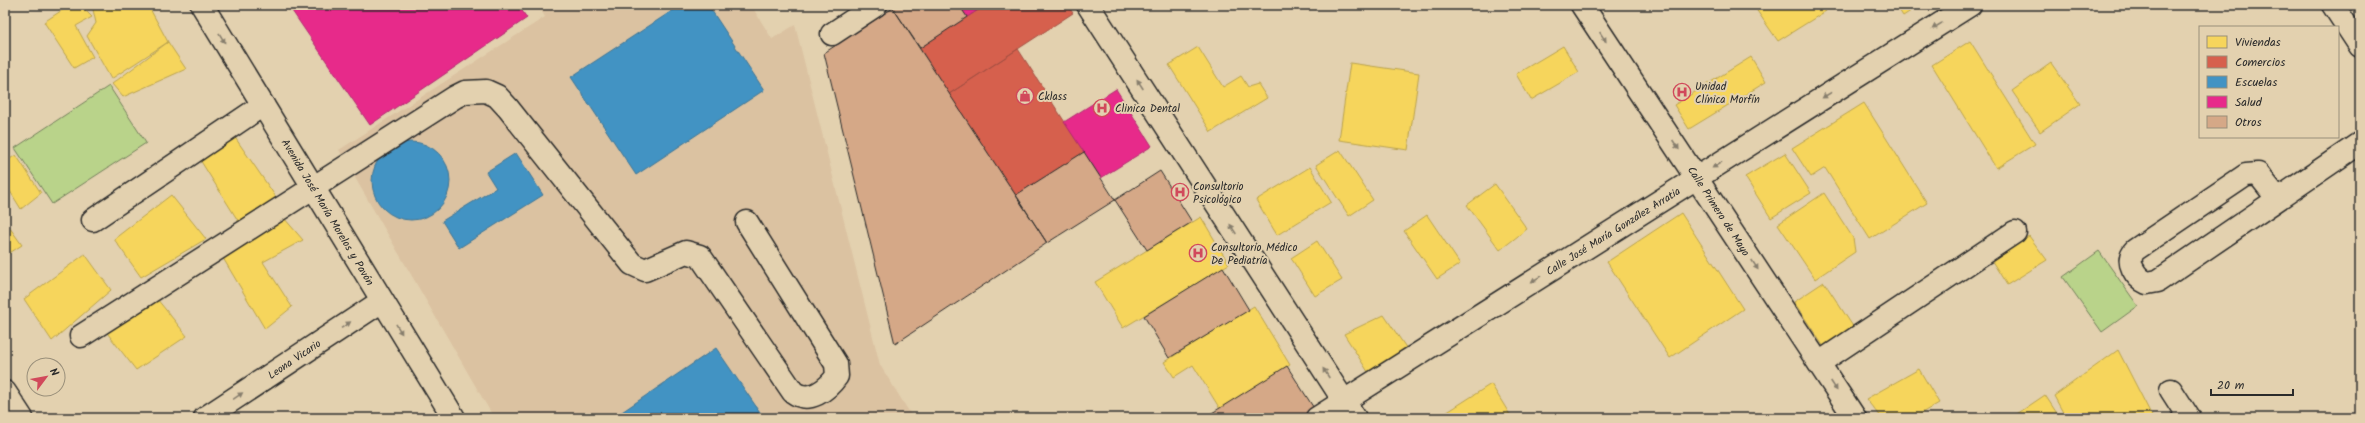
<svg xmlns="http://www.w3.org/2000/svg" width="2365" height="423" font-family="Kalam,sans-serif">
<style>
.built{fill:#dbc2a1}
.green{fill:#b9d38a;stroke:#727f5a}
.homes{fill:#f6d55c;stroke:#b9a24d}
.shops{fill:#d6604d;stroke:#a35043}
.schools{fill:#4393c3;stroke:#3c7495}
.health{fill:#e7298a;stroke:#af2a6e}
.building{fill:#d5a887;stroke:#2b2b2b}
.lines{fill:none;stroke-linecap:round;stroke-linejoin:round}
.minor-casing{stroke:#2b2b2b;stroke-width:25}
.major-casing{stroke:#2b2b2b;stroke-width:25}
.minor{stroke:#e3d1af;stroke-width:22}
.major{stroke:#e3d1af;stroke-width:22}
.oneway{fill:#877e6d}
.labels{text-anchor:middle;stroke-width:4;stroke-linejoin:round;paint-order:stroke}
.poi-label{font-size:11px;fill:#2b2b2b;stroke:#e3d1af;text-anchor:start}
.street-label{font-size:11px;fill:#2b2b2b;stroke:#e3d1af}
</style>
<rect width="100%" height="100%" fill="#e3d1af"/>
<filter id="ink" filterUnits="userSpaceOnUse"><feTurbulence type="fractalNoise" baseFrequency=".025" numOctaves="2"/><feDisplacementMap in="SourceGraphic" scale="8" xChannelSelector="R" yChannelSelector="G"/><feConvolveMatrix kernelMatrix="1 2 1 2 8 2 1 2 1" color-interpolation-filters="sRGB"/></filter>
<g filter="url(#ink)">
<path class="built" d="M538,5H751L772,39L795,25L880,365L913,418H494L339,150L545,17Z"/>
<path class="green" d="M109,86L146,143L52,204L15,148Z
M2099,251L2138,306L2102,332L2063,277Z"/>
<path class="homes" d="M70,5H80L92,17L76,26L93,57L74,68L44,22Z
M92,5H148L168,42L111,79L87,36L96,23Z
M1753,5H1823L1826,11L1778,41Z
M1896,5H1920L1903,16Z
M1970,41L2035,144L1996,168L1932,65Z
M168,42L186,69L123,97L112,84Z
M1563,46L1579,72L1531,100L1516,74Z
M1198,47L1223,87L1241,76L1248,87L1258,84L1267,98L1211,132L1169,65Z
M1751,57L1766,82L1689,129L1674,105Z
M1350,63L1419,73L1408,150L1339,140Z
M2051,63L2080,104L2040,132L2012,91Z
M1864,103L1927,203L1870,239L1825,168L1811,177L1792,148Z
M234,136L278,200L242,227L197,155Z
M1340,150L1373,200L1349,216L1316,165Z
M1785,153L1811,193L1771,218L1745,177Z
M16,155L41,193L21,209L5,183V162Z
M1310,167L1331,202L1277,235L1256,200Z
M1495,184L1527,229L1500,250L1467,205Z
M1824,193L1853,238L1855,252L1815,279L1778,224Z
M171,195L206,239L141,277L114,239Z
M1681,213L1743,309L1670,358L1607,262Z
M1427,215L1460,264L1437,279L1404,231Z
M1201,217L1229,264L1123,328L1095,282Z
M284,218L303,240L263,262L292,307L265,329L223,258Z
M5,221L22,245L5,256Z
M2029,236L2047,260L2007,285L1990,258Z
M1317,241L1342,280L1315,296L1291,258Z
M85,254L111,290L52,341L24,299Z
M1824,282L1856,331L1826,350L1794,302Z
M157,299L187,336L136,370L104,329Z
M1254,306L1290,365L1220,409L1193,365L1174,377L1164,362Z
M1384,315L1407,349L1370,375L1344,334Z
M2118,350L2153,418H2066L2054,396Z
M1919,369L1939,403L1913,418H1881L1866,399Z
M1491,384L1512,418H1438Z
M2045,395L2060,418H2011Z"/>
<path class="shops" d="M986,5H1067L1073,13L949,94L920,48Z
M1018,49L1084,152L1016,195L949,94Z"/>
<path class="schools" d="M681,5H708L764,90L636,175L571,77Z
M372 181a39 39 0 1 1 78 0a39 39 0 1 1-78 0Z
M516,153L543,195L459,248L442,221L496,188L486,172Z
M716,348L764,418H613Z"/>
<path class="health" d="M288,5H518L527,18L370,125Z
M959,5H986L967,17Z
M1116,89L1152,146L1101,178L1064,122Z"/>
<path class="building" d="M897,5H959L967,17L920,48L893,8Z
M893,8L1047,243L895,344L824,53Z
M1084,152L1115,200L1047,243L1016,195Z
M1160,171L1192,222L1147,250L1115,200Z
M1223,267L1249,310L1169,358L1144,316Z
M1287,366L1317,413L1310,418H1204Z"/>
<g class="lines">
<defs>
<path id="minor" d="M832,34L876,5
M2277,198L2258,174L2246,175L2135,250C2124,261 2136,278 2147,283L2158,281L2360,143
M93,220L263,105
M81,336L455,97L465,92L486,91L497,96L508,108L632,264L645,270L686,252L700,256L793,392C809,404 827,390 837,376L836,364L747,222
M1819,363L2015,232
M2171,390L2189,418
M5,392L22,418
M205,418L382,301
M1317,418L1970,5"/>
<path id="major" d="M202,5L454,418
M1088,5L1355,418
M1582,5L1855,418
M2333,5L2360,46"/>
</defs>
<use href="#minor" class="minor-casing"/>
<use href="#major" class="major-casing"/>
<use href="#minor" class="minor"/>
<use href="#major" class="major"/>
</g>
<defs><path id="oneway-solid" d="M-6-.8H1V-3.2L6.5 0L1 3.2V.8H-6Z"/></defs>
<g class="oneway">
<use href="#oneway-solid" transform="translate(1937 26) rotate(148)"/>
<use href="#oneway-solid" transform="translate(1603 37) rotate(56)"/>
<use href="#oneway-solid" transform="translate(222 38) rotate(59)"/>
<use href="#oneway-solid" transform="translate(1140 84) rotate(-123)"/>
<use href="#oneway-solid" transform="translate(1827 95) rotate(148)"/>
<use href="#oneway-solid" transform="translate(1676 145) rotate(56)"/>
<use href="#oneway-solid" transform="translate(1717 165) rotate(148)"/>
<use href="#oneway-solid" transform="translate(1233 229) rotate(-123)"/>
<use href="#oneway-solid" transform="translate(1755 265) rotate(57)"/>
<use href="#oneway-solid" transform="translate(1536 279) rotate(148)"/>
<use href="#oneway-solid" transform="translate(346 325) rotate(-34)"/>
<use href="#oneway-solid" transform="translate(399 329) rotate(59)"/>
<use href="#oneway-solid" transform="translate(1326 373) rotate(-123)"/>
<use href="#oneway-solid" transform="translate(1834 386) rotate(57)"/>
<use href="#oneway-solid" transform="translate(238 396) rotate(-34)"/>
</g>
</g>
<defs>
<symbol id="hospital-ring" viewBox="-11 -11 22 22"><circle r="9.5" fill="#e3d1af" stroke="#d1495b" stroke-width="1.5"/><path d="M-5-5h3v3.5h4V-5h3V5h-3V1.5h-4V5h-3Z" fill="#d1495b"/></symbol>
<symbol id="shop-ring" viewBox="-11 -11 22 22"><circle r="9.5" fill="#e3d1af" stroke="#d1495b" stroke-width="1.5"/><path d="M-5-2.5h2.3a2.7 3.5 0 0 1 5.4 0H5L5.5 6h-11ZM-1.5-2.5h3a1.5 2.3 0 0 0-3 0Z" fill="#d1495b"/></symbol>
</defs>
<g fill-rule="evenodd">
<use href="#hospital-ring" x="1672" y="82" width="20" height="20"/>
<use href="#shop-ring" x="1015" y="86" width="20" height="20"/>
<use href="#hospital-ring" x="1092" y="98" width="20" height="20"/>
<use href="#hospital-ring" x="1170" y="182" width="20" height="20"/>
<use href="#hospital-ring" x="1188" y="243" width="20" height="20"/>
</g>
<g class="labels">
<g class="poi-label">
<text x="1695" y="90">Unidad<tspan x="1695" dy="13">Clínica Morfín</tspan></text>
<text x="1038" y="100">Cklass</text>
<text x="1115" y="112">Clinica Dental</text>
<text x="1193" y="190">Consultorio<tspan x="1193" dy="13">Psicológico</tspan></text>
<text x="1211" y="251">Consultorio Médico<tspan x="1211" dy="13">De Pediatría</tspan></text>
</g>
<g class="street-label">
<text transform="translate(1719 211) rotate(57)" y="4">Calle Primero de Mayo</text>
<text transform="translate(328 212) rotate(59)" y="4">Avenida José María Morelos y Pavón</text>
<text transform="translate(1613 231) rotate(-32)" y="4">Calle José María González Arratia</text>
<text transform="translate(294 359) rotate(-34)" y="4">Leona Vicario</text>
</g>
</g>
<rect width="2365" height="423" fill="none" stroke="#e3d1af" stroke-width="20"/>
<rect x="10" y="10" width="2345" height="403" fill="none" stroke="#2b2b2b" stroke-width="1.5" filter="url(#ink)"/>
<rect x="2199" y="26" width="140" height="112" fill="#e3d1af" stroke="#998f7a"/>
<rect x="2207" y="36" width="20" height="12" fill="#f6d55c" stroke="#998f7a"/>
<text x="2235" y="46" font-size="12" fill="#2b2b2b">Viviendas</text>
<rect x="2207" y="56" width="20" height="12" fill="#d6604d" stroke="#998f7a"/>
<text x="2235" y="66" font-size="12" fill="#2b2b2b">Comercios</text>
<rect x="2207" y="76" width="20" height="12" fill="#4393c3" stroke="#998f7a"/>
<text x="2235" y="86" font-size="12" fill="#2b2b2b">Escuelas</text>
<rect x="2207" y="96" width="20" height="12" fill="#e7298a" stroke="#998f7a"/>
<text x="2235" y="106" font-size="12" fill="#2b2b2b">Salud</text>
<rect x="2207" y="116" width="20" height="12" fill="#d5a887" stroke="#998f7a"/>
<text x="2235" y="126" font-size="12" fill="#2b2b2b">Otros</text>
<g transform="translate(46 377) rotate(58)"><circle r="19" fill="#e3d1af" stroke="#998f7a"/>
<path d="M0-3L7 15L0 10L-7 15Z" fill="#d1495b"/>
<text y="-6" font-size="11" font-weight="bold" text-anchor="middle" fill="#2b2b2b">N</text>
</g>
<path d="M2211 389v6h82v-6" fill="none" stroke="#2b2b2b" stroke-width="2"/>
<text x="2217" y="389" font-size="12" fill="#2b2b2b" stroke="#e3d1af" stroke-width="3" paint-order="stroke">20 m</text>
</svg>
